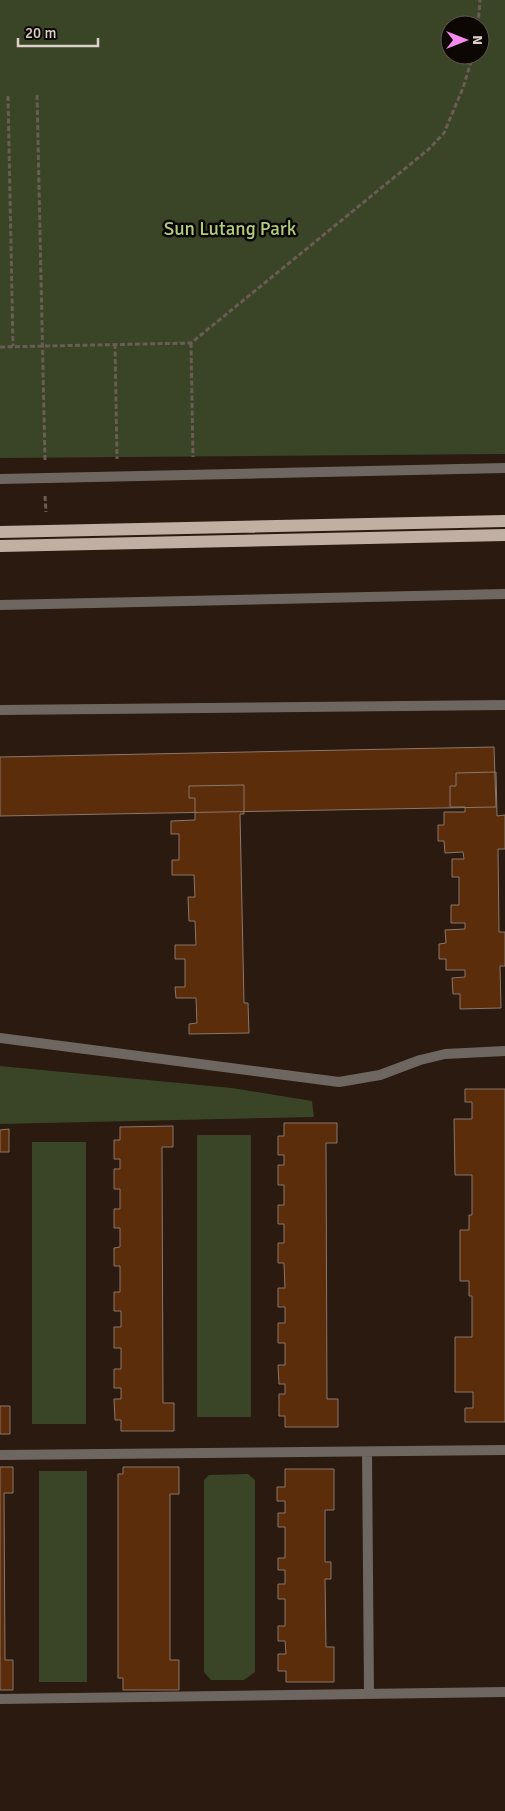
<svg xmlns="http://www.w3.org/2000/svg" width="505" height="1811" font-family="Signika,sans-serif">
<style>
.green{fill:#394526;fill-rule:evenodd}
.building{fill:#5b2d0b;stroke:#8b776b}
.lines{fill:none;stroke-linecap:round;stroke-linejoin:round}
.path{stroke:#6b5c54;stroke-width:3;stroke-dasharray:5 2.5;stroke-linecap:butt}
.service{stroke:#6e6660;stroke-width:10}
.minor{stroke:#6e6660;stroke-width:10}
.primary{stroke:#c0afa2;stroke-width:12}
.labels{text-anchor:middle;stroke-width:5;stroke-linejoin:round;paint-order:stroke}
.park-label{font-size:19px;fill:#b0cd7d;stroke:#0d0704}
</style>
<rect width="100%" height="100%" fill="#2a1a10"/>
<path class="green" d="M0,0H505V454L0,458ZM450,25H480V55H450Z
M0,1066L232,1088L312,1101L314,1117L0,1124Z
M197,1135H251V1417H197Z
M32,1142H86V1424H32Z
M39,1471H87V1682H39Z
M248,1474L255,1480V1672L244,1680H211L204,1672V1480L209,1475Z"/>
<path class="building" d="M494,747L496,807L0,816V757Z
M496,772L497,816L505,815V849H498L499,932H505V966H500L501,1008L460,1009V994H453L452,978L465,977V970H446V959H439V944L446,943L445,930L465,929V923H451V905H459V877H452V859H464L463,852L445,853L444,841H438V825H444V812H465V807H450V786H456V773Z
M244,785V814H240L244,1003H248L249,1033L189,1034V1024L197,1023L196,998H176L175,987H185V959H175V945H196L195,921H189L188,897H195L194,875H172V860H179V834H171V821L195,820V798H189V786Z
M465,1089H505V1422H465V1408H473V1392H455V1337H472V1296H469V1281H460V1230H469V1215H472V1175H455L454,1119H472V1102H465Z
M284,1123H337V1143H326L327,1399H338V1427H285V1416H279V1394H285V1384H279L278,1365H285V1343H278V1323H285V1307H278V1288H285L284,1263H278V1243H284V1224H278V1205H284V1185H278V1165H284V1155H278V1136H284Z
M173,1126V1147H162L163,1403H174V1431H121V1420H115L114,1399H121V1388H114V1369H121V1348H114V1327H121V1311H114V1292H120V1266H114V1248L120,1247V1228H114V1209H120V1189H114V1169H120V1159H114V1140H120V1127Z
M9,1129V1152H0V1130Z
M0,1406H10V1434H0Z
M0,1467H13V1493H4L5,1660H13V1690H0Z
M123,1467H179V1494H170V1660H179V1690H123V1678H118V1474H123Z
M285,1469H334V1510H325V1562H331V1579H325L326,1647H334V1682H286V1671H278V1654H286L285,1641H278V1626H285V1599H278V1584H285V1570H278V1558H285V1527H278V1513H285V1501H277V1487H285Z"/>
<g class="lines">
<path class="path" d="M478,25L480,0
M37,95L45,460
M8,96L13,346
M191,343L193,457
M115,344L117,459
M0,347L191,343L429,149L444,133L463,88L473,55
M45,496L46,512"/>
<path class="service" d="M0,710L505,705
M0,1038L339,1082L380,1075L420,1060L445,1054L505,1051
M367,1452L369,1694
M0,1455L505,1450
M0,1699L505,1692"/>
<path class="minor" d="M0,479L505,468
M0,605L505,594"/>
<path class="primary" d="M0,532L505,521
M0,546L505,535"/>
</g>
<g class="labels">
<g class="park-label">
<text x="230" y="235">Sun Lutang Park</text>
</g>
</g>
<g transform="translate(465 40) rotate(90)"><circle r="24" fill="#0d0704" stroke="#605853"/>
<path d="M0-4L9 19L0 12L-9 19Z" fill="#f489f0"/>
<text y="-8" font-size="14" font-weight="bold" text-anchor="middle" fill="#dcd1ca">N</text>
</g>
<path d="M18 38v8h80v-8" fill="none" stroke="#dcd1ca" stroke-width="2.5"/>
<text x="25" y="38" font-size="15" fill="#dcd1ca" stroke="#0d0704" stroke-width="4" paint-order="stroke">20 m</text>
</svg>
